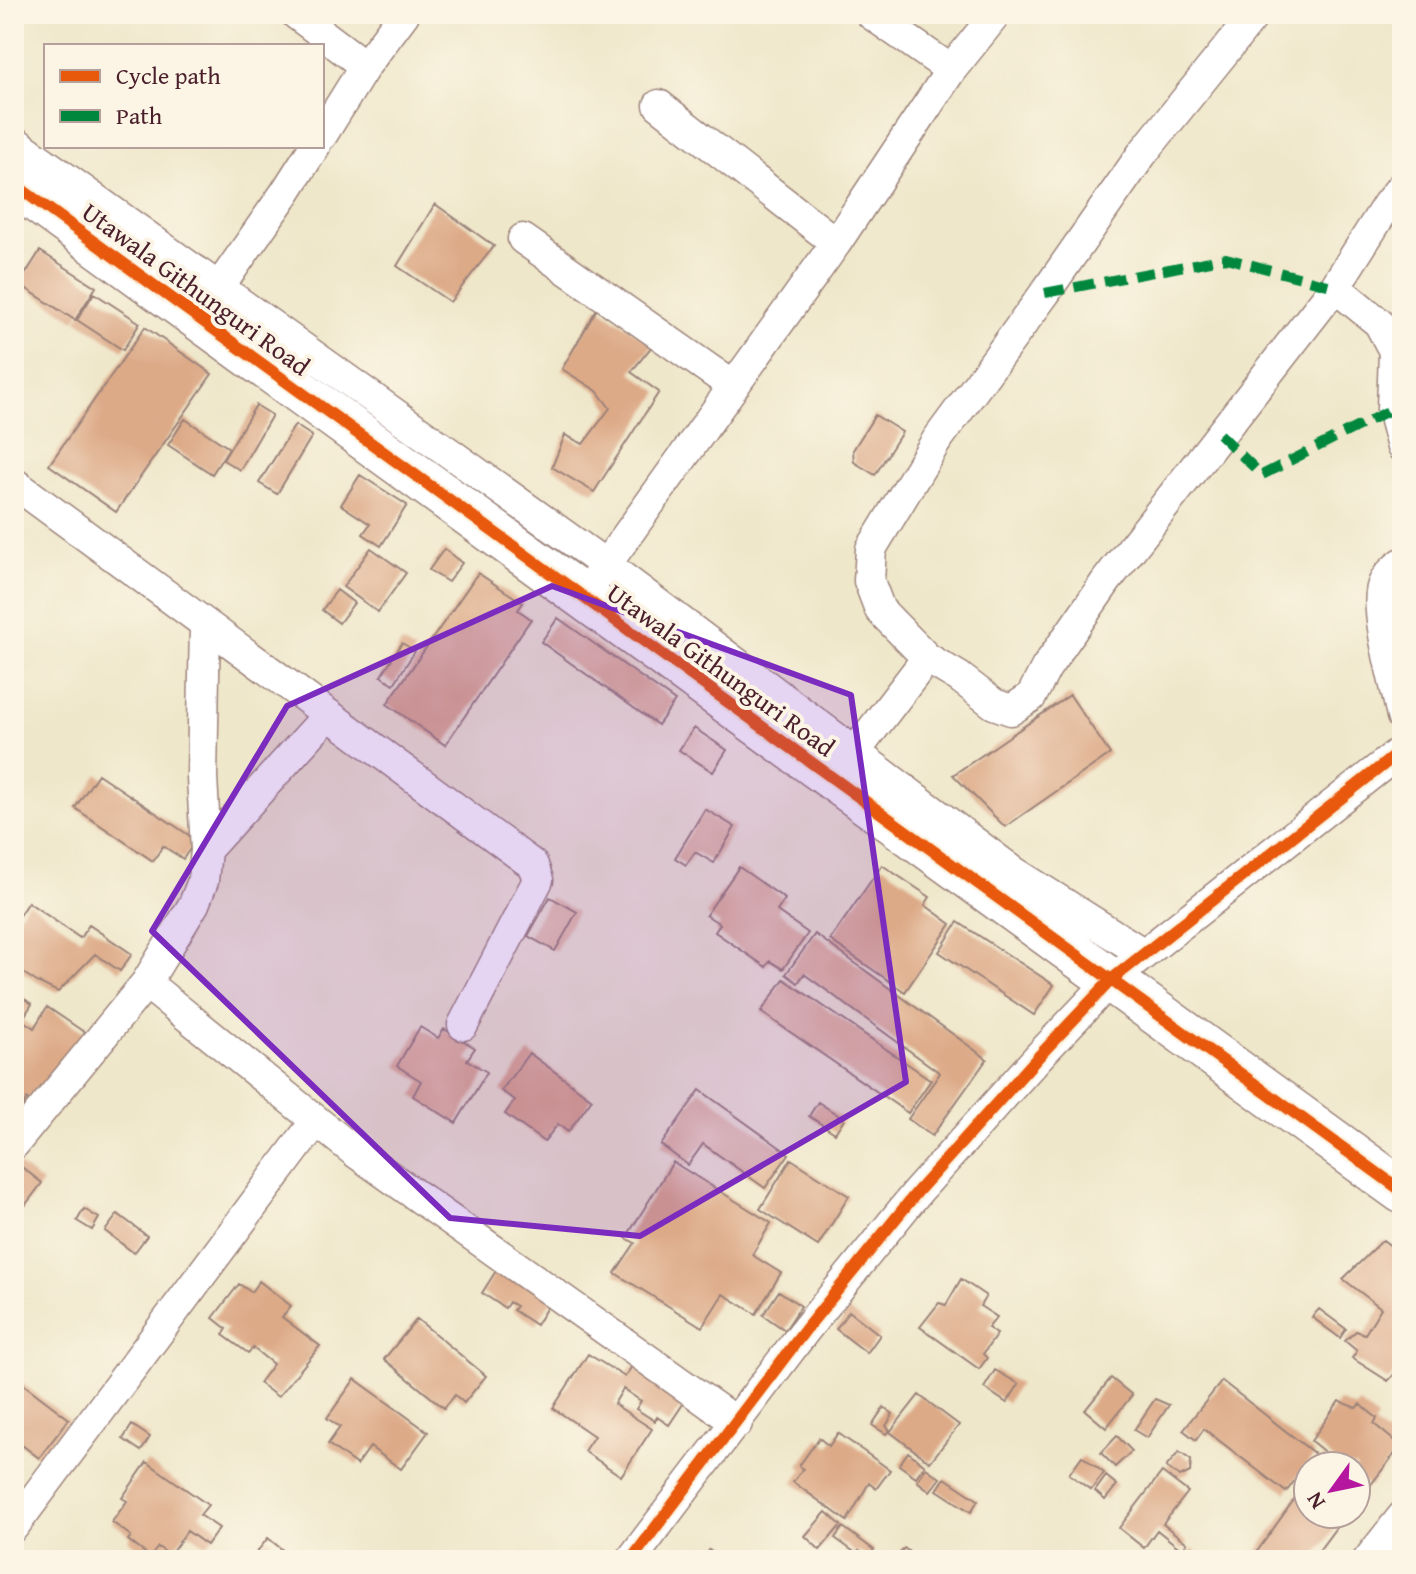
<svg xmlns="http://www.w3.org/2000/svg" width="1416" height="1574" font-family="'Gentium Book Plus',serif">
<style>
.building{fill:#da8}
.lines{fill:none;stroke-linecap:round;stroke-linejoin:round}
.street-casing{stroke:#9c837a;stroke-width:33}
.secondary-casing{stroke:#9c837a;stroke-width:47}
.street{stroke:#fff;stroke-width:30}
.secondary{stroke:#fff;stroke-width:44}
.quiet{stroke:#00873e;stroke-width:10;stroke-dasharray:20 10;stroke-linecap:butt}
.cycleway-casing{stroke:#fcf5e5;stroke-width:17}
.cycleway{stroke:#e8590c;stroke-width:12}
.marked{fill:#7b2cbf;fill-opacity:0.2;stroke:#7b2cbf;stroke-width:6;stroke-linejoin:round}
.labels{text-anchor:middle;stroke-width:8;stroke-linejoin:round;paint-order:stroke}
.street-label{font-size:26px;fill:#4a1f2b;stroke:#fcf5e5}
</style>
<rect width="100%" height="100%" fill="#fcf5e5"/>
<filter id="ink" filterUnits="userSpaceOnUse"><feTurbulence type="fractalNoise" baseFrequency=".0125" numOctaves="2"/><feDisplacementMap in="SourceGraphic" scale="16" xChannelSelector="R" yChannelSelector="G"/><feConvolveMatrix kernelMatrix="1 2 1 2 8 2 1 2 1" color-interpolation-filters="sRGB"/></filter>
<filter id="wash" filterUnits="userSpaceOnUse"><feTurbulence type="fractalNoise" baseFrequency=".006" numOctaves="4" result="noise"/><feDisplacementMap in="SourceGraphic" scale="32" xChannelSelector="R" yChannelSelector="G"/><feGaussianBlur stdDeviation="1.8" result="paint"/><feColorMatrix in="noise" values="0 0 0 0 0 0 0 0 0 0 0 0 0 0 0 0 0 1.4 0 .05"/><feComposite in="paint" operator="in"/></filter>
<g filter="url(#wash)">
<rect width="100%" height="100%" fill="#efe7ca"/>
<g id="blocks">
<path class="building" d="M435,204L494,246L450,302L397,266Z
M40,251L96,287L75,320L19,284Z
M94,293L140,323L123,350L77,320Z
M598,307L653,345L631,372L659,392L594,492L552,467L565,435L583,444L610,408L597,391L562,369Z
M145,327L212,374L116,512L49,465Z
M256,405L272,415L240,470L223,460Z
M875,415L902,432L875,475L854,462L853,450Z
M185,419L229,448L212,474L168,445Z
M295,425L312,436L277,494L259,483Z
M360,475L407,505L381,546L363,534L370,524L341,505Z
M371,548L406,573L378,612L343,587Z
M444,549L462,563L448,582L429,570Z
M478,573L523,603L518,610L531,619L445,745L387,704Z
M337,590L354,603L339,623L322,610Z
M558,618L675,701L658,725L541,642Z
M402,643L415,651L394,684L381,676Z
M1070,695L1110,754L1005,827L953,775Z
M694,728L727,750L713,772L679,750Z
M98,774L196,840L183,859L163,846L153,861L75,808Z
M705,809L735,827L714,863L695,852L686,865L675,858Z
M882,865L930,897L925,905L951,924L905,992L830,940Z
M739,867L785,899L777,911L808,933L783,969L770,961L766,967L715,932L720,924L706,915Z
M550,897L577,912L555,951L528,936Z
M28,902L80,938L89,925L132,954L120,971L95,954L58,992L37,982L14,967V923Z
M958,922L1054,985L1034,1015L939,952Z
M815,934L987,1059L932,1136L908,1119L940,1073L804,974L798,983L786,974Z
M784,979L931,1080L908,1113L761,1012Z
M14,992L32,1004L22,1020L34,1028L47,1007L87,1034L39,1108L27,1099L20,1111L14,1107Z
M420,1027L438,1038L444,1029L475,1048L467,1060L487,1072L456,1123L413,1096L421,1081L397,1066Z
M529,1053L592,1099L568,1132L558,1124L544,1142L505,1114L515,1100L501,1091Z
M700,1090L789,1154L765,1188L703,1144L688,1165L661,1145Z
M818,1102L844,1119L835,1133L809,1116Z
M791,1159L849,1196L818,1246L760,1209Z
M14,1161L42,1183L14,1220Z
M673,1162L771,1223L752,1255L781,1273L756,1314L723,1294L702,1327L615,1273L635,1243L626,1238Z
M84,1209L99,1218L92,1230L77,1221Z
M118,1214L147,1236L134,1253L105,1231Z
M1383,1240L1401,1254L1394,1264L1402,1271V1366L1388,1381L1352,1358L1357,1351L1345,1341L1356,1331L1365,1334L1381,1308L1343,1279Z
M499,1266L552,1299L536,1325L513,1310L516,1306L509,1302L505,1308L482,1293Z
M961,1279L986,1296L980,1306L997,1317L988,1328L997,1334L983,1354L987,1358L979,1369L920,1327L939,1303L946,1305Z
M259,1281L291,1306L282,1317L320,1346L278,1397L259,1383L273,1364L253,1348L248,1353L223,1335L227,1329L213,1318L239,1284L251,1292Z
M779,1291L801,1306L785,1330L763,1315Z
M1319,1309L1346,1329L1340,1338L1312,1317Z
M849,1311L880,1335L867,1353L836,1329Z
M417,1319L486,1376L464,1403L455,1395L444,1408L384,1359Z
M588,1354L625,1377L632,1366L685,1401L669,1425L657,1417L655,1421L636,1409L641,1401L623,1389L614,1404L652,1429L621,1476L584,1451L594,1436L553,1408Z
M995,1370L1019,1384L1007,1403L984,1388Z
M14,1377L69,1419L39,1458L14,1439Z
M1111,1378L1132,1395L1106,1428L1085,1410Z
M355,1379L428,1432L401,1469L370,1447L357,1465L328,1444L340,1427L327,1418Z
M1222,1381L1315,1454L1286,1492L1204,1429L1196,1440L1183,1430Z
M919,1395L959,1425L930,1462L890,1432Z
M1155,1399L1169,1405L1147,1438L1134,1430Z
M1339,1401L1356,1408L1360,1404L1377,1418L1374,1424L1397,1443L1396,1452L1369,1487L1356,1477V1466H1342L1311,1441Z
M884,1407L893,1414L886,1426L890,1430L886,1434L872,1425Z
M132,1425L150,1437L141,1451L123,1439Z
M838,1433L890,1470L876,1489L869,1483L847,1521L793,1482L803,1469L799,1466L819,1438L829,1446Z
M1117,1436L1132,1451L1115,1467L1101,1453Z
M908,1452L925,1465L916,1477L899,1465Z
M1179,1452L1191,1460L1190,1472L1180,1477L1166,1467Z
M1082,1456L1104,1473L1091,1490L1069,1474Z
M1324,1458L1335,1466H1318Z
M147,1462L208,1505L200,1515L219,1528L207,1545L187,1531L170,1555L158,1547L150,1557L128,1540L131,1536L112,1522L127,1501L122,1498Z
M926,1468L940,1478L930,1491L917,1481Z
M1162,1472L1188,1492L1163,1524L1187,1543L1182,1550L1157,1530L1144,1548L1119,1528Z
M1106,1476L1117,1485L1105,1500L1095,1491Z
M945,1478L978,1500L971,1512L937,1490Z
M1308,1480V1514H1346L1312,1560H1251Z
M1356,1482L1365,1489L1356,1500Z
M826,1512L841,1525L820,1550L805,1536Z
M843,1527L874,1550L868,1557L859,1551L857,1554L835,1538Z
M268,1538L295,1560H265L256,1553Z
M904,1548L914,1555L910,1560H894Z
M1193,1549L1207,1560H1185Z
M709,1550L723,1560H703Z"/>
</g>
</g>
<g filter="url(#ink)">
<use href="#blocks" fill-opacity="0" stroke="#9c837a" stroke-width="2"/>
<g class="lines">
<defs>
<path id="street" d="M296,14L365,66
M871,14L951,70
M659,105L836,243
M322,135L365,66L404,14
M14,141L606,565L1014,872L1144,954
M523,239L733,386
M1335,287L1379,323L1394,351L1392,409L1402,447
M208,303L285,193L315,146
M14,483L533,865L538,880L463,1025
M1402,563C1392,570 1382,580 1381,593C1377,621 1396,686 1402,716
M595,580L836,243L951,70L996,14
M927,658L959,677L994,704L1011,710L1031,697L1046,668L1107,580L1335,287L1387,205L1402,186
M855,752L927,658L880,610L869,581L871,549L937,440L1045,293L1142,154L1255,14
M206,850L328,715
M146,983L355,1152L737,1423
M14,1144L146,983L194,904L203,881L206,850L202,777L205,624
M14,1526L316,1121
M631,1560L806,1329L918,1191L1040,1055L1111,980L1402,750
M1368,1560L1402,1517"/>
<path id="secondary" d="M14,184L1402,1191"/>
</defs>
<use href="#street" class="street-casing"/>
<use href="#secondary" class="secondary-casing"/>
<use href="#street" class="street"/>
<use href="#secondary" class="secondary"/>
<path class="quiet" d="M1045,293L1226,258L1335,287
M1219,434L1262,475L1392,409"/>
<defs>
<path id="cycleway" d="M14,184L1402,1191
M631,1560L806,1329L918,1191L1040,1055L1111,980L1402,750"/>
</defs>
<use href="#cycleway" class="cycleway-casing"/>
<use href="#cycleway" class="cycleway"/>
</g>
</g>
<path class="marked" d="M552,586L851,695L906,1082L640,1236L450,1218L152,931L287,706Z"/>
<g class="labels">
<g class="street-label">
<text transform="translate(196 289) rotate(36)" y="9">Utawala Githunguri Road</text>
<text transform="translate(721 670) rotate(36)" y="9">Utawala Githunguri Road</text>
</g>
</g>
<rect width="1416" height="1574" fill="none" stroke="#fcf5e5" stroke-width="48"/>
<rect x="44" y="44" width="280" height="104" fill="#fcf5e5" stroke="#b59f9b" stroke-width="2"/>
<rect x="60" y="70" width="40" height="12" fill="#e8590c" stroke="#b59f9b" stroke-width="2"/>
<text x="116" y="84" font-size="24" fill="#4a1f2b">Cycle path</text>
<rect x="60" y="110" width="40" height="12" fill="#00873e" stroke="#b59f9b" stroke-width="2"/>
<text x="116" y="124" font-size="24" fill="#4a1f2b">Path</text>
<g transform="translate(1332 1490) rotate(237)"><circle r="38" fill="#fcf5e5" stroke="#b59f9b" stroke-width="2"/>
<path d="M0-6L14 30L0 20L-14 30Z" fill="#b5179e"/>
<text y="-12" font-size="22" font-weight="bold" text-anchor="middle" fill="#4a1f2b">N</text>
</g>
</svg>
